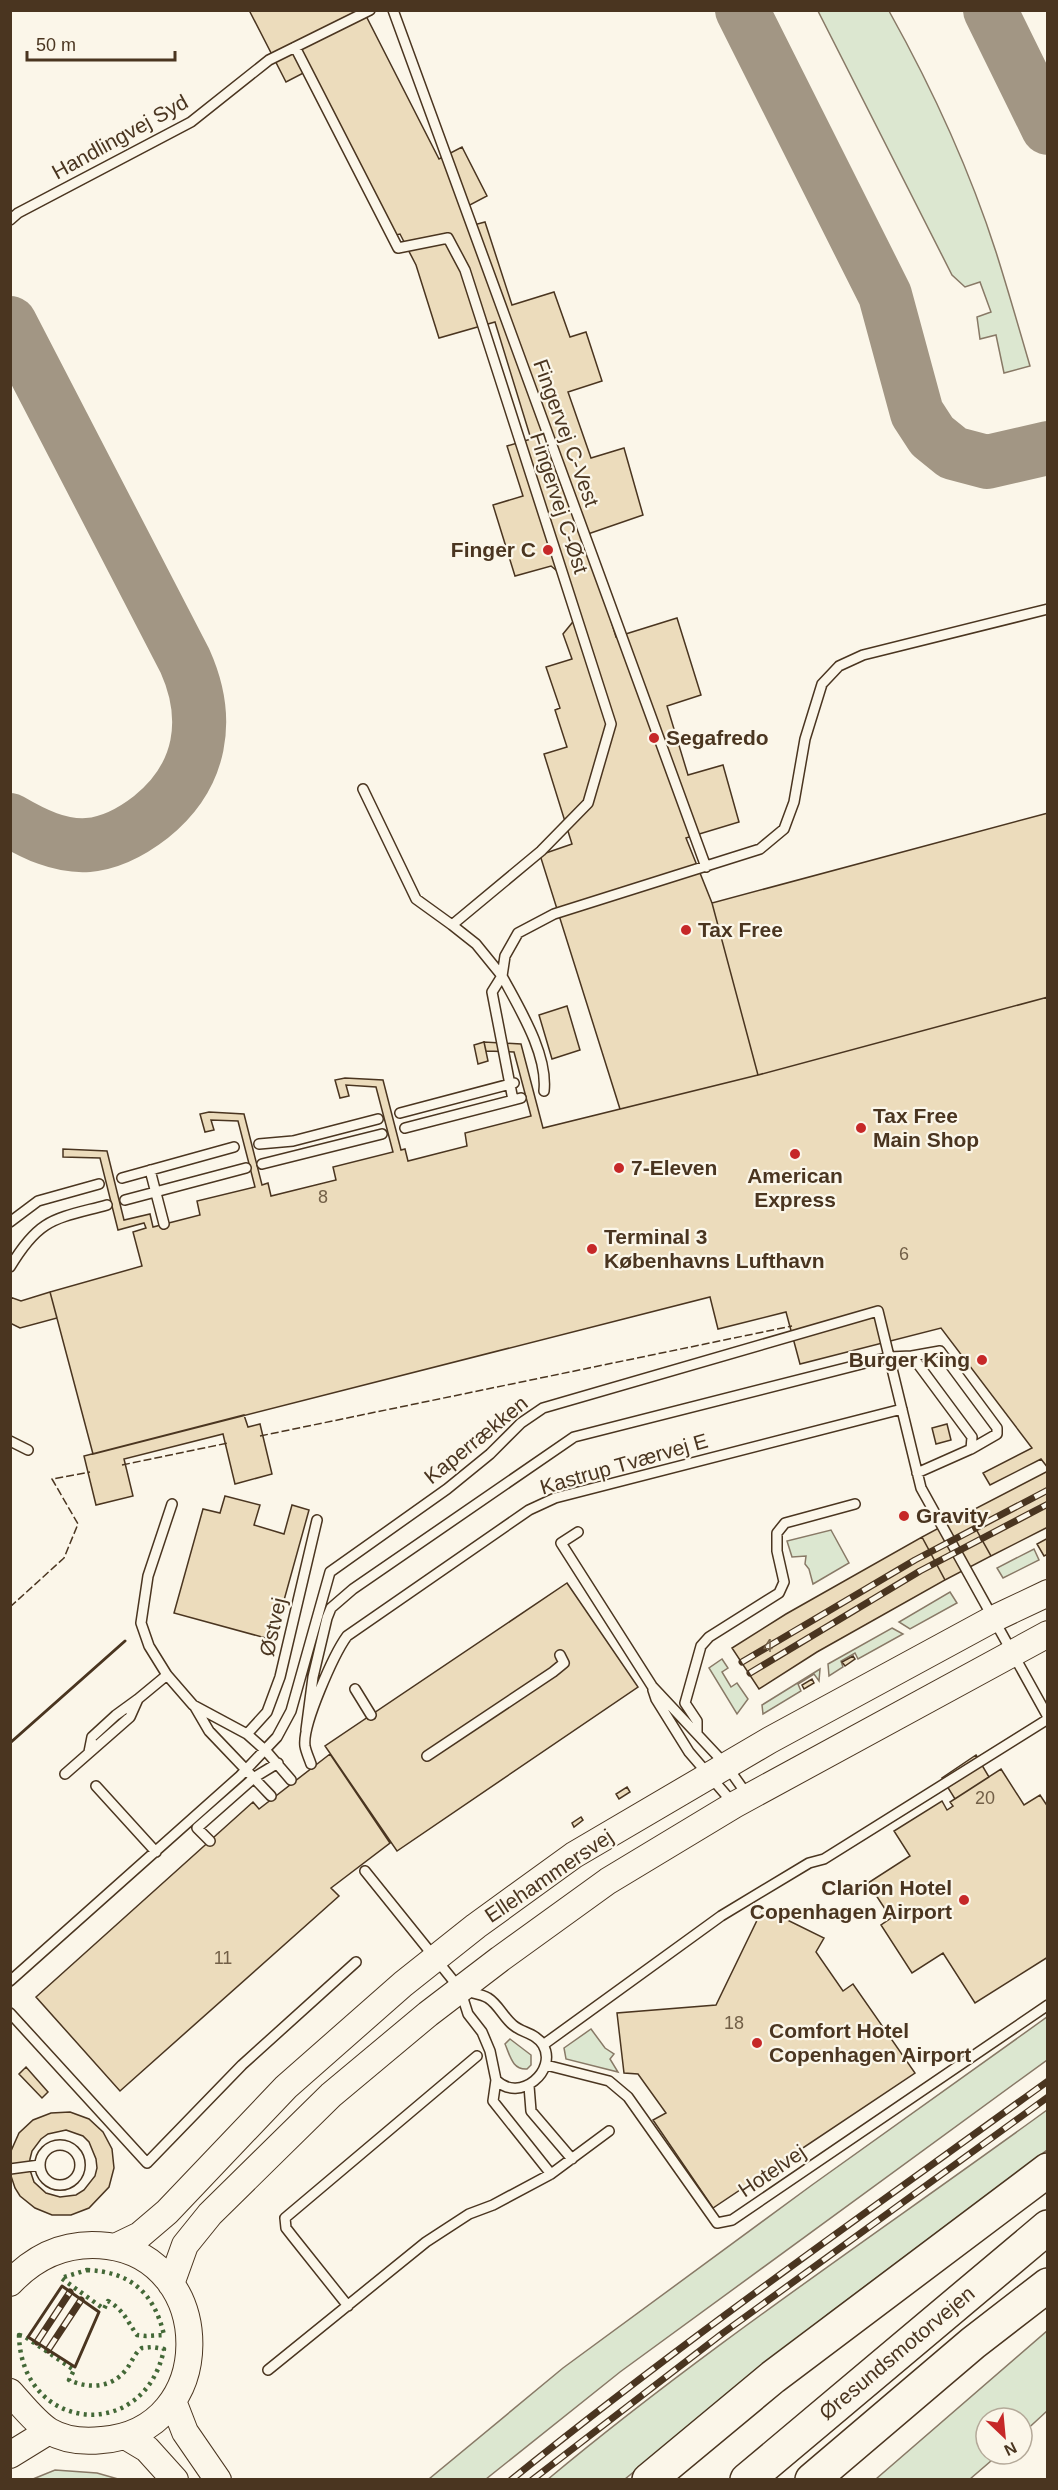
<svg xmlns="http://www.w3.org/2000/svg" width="1058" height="2490" font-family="Helvetica,sans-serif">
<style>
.green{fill:#dce7d0;stroke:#887966;stroke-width:1.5}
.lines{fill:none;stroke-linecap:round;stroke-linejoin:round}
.taxiway{stroke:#a29684;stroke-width:54}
.building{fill:#ecdcbc;stroke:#4a3520;stroke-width:1.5;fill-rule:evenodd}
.lane-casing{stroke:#4a3520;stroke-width:12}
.secondary-casing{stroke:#4a3520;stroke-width:28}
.highway-casing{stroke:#4a3520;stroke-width:36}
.lane{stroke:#fbf6e9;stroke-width:9}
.secondary{stroke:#fbf6e9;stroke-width:26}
.highway{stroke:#fbf6e9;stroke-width:33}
.rail-casing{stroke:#4a3520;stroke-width:7}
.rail{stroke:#fbf6e9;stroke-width:4.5;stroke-dasharray:14;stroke-linecap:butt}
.hedge{stroke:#436837;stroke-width:4.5;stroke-dasharray:3 4.5;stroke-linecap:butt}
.fence{stroke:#4a3520;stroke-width:1.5;stroke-dasharray:8 3;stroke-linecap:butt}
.wall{stroke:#4a3520;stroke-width:3}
.poi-dot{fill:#c62828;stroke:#fbf6e9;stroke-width:2}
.labels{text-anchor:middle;stroke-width:4.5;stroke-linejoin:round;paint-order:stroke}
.number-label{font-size:18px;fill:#725f47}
.street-label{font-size:21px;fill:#4a3520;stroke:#fbf6e9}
.poi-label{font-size:21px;font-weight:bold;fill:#4a3520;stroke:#fbf6e9;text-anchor:start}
</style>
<rect width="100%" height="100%" fill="#fbf6e9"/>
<path class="green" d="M818,11H889C932,88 969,168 996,252C1008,290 1019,328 1030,366L1004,373L996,335L980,339L977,317L991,312L980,282L965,287L952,275Z
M831,1530L849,1563L813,1584L809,1569L805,1564L806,1556L792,1557L787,1541Z
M1034,1549L1039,1560L1003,1578L997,1568Z
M950,1592L957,1603L910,1629L899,1622Z
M892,1628L903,1634L858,1659L855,1653L841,1661L843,1667L829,1676L828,1664Z
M722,1659L728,1668L722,1672L731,1687L737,1683L748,1699L737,1714L709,1668Z
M820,1669L819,1681L814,1674L798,1684L801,1691L763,1714L762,1705Z
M1047,2017V2060L620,2372L486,2479H429L563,2368L812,2185Z
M591,2029L605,2048L614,2054L610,2059L618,2072L566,2059L564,2048Z
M510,2039L531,2055V2065L527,2069C512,2070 510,2055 505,2044Z
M1047,2110V2150L828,2314L625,2479L547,2480C705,2348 881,2231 1047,2110Z
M1047,2331V2411L1022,2434V2418H986V2454H999L970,2479H876Z
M55,2470L97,2473L118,2479H33Z"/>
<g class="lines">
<path class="taxiway" d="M742,10L885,295L917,413L932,436L953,453L987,462L1048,448
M990,10L1048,128
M10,323L185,661C211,719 202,776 151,817C133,831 112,843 88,845C60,847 34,834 10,820"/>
</g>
<path class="building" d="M249,10H363L439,159L462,147L487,196L464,208L474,225L485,222L512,305L554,292L570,337L586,332L602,381L568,392L591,458L624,448L643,515L585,535L616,637L677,618L701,695L667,706L688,775L723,765L739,822L686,838L712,903L758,1075L620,1109L540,855L572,844L544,754L567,747L555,710L560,708L546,667L572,659L563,634L576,618L562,575L551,566L515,576L493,505L523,496L507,446L531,439L495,322L439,338L416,265L400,234L396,235L311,69L286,82Z
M1048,813V997L758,1075L712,903Z
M1048,997V1468L1041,1459L990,1485L983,1473L1032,1448L941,1328L800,1364L786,1312L718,1329L710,1297L93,1454L50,1292L142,1266L133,1232L146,1228L144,1223L118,1230L100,1158L63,1157V1149L107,1151L124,1220L150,1214L153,1227L200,1215L197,1201L255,1187L238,1121L211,1120L214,1130L205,1132L200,1114L209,1112L244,1114L262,1185L268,1183L271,1196L336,1180L333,1167L393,1152L376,1087L346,1085L349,1096L340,1098L335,1080L345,1078L383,1080L401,1150L405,1149L408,1161L467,1146L465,1133L531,1116L514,1052L486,1051L484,1042L521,1044L543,1128L758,1075Z
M567,1006L580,1050L552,1059L539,1015Z
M484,1042L488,1061L478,1064L474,1045Z
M50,1292L57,1318L20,1328L10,1323V1297L21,1301Z
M244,1415L248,1427L260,1424L272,1474L235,1484L223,1434L124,1459L133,1496L96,1505L84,1456Z
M947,1424L951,1440L936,1444L932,1428Z
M1048,1471V1527L991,1556L967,1513Z
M225,1496L260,1505L254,1525L284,1534L292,1505L309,1510L273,1640L174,1613L203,1509L220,1513Z
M967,1513L991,1556L945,1580L922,1537Z
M922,1537L945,1580L817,1652L759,1689L732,1648L786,1614Z
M1048,1538V1554L1044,1556L1037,1544Z
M567,1583L638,1687L397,1851L325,1746Z
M853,1656L855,1659L845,1666L842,1662Z
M812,1679L814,1683L804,1689L802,1685Z
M330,1754L390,1843L331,1888L339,1896L120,2091L36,1997L253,1802L259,1809Z
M976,1755L989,1777L955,1799L942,1778Z
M1001,1769L1024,1805L1040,1795L1048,1807V1957L975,2003L943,1953L912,1973L881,1925L891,1918L868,1883L910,1856L894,1831L942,1801L947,1810L953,1806L950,1802Z
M627,1787L630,1792L619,1799L616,1794Z
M581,1817L583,1820L574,1827L572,1823Z
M763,1908L824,1938L816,1952L843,1991L853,1984L915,2073L713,2208L653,2120L666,2113L638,2074L624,2073L617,2013L716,2005Z
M26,2067L48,2092L42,2098L19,2074Z
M70,2112L89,2119L103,2132L112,2149L114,2168L109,2187L89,2208L71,2215H52L35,2208L20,2196L15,2188L10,2173L11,2151L19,2133L33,2120L51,2113ZM66,2130L83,2136L89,2142L96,2159L97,2168L95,2176L84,2190L76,2195L60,2197L46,2193L34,2182L29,2167L30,2159L32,2151L41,2139L48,2134Z"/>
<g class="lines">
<defs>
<path id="lane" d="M393,10L706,867
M295,47L398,248L448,238L465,270L611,724L588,803L541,851L452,925L476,944L502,976
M10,220L18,213L191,122L269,60L370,10
M363,789L416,899L452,925
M502,976L505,956L518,933L554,914L760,849L784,829L794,802L805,739L822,684L839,666L863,655L1048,609
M513,1100L492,992L502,976C519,1008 548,1054 544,1091
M400,1113L514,1083
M405,1128L521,1098
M259,1144L293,1141L378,1119
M262,1164L382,1134
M150,1170L164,1224
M122,1178L234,1147
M125,1200L246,1168
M10,1222L38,1201L99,1184
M10,1267C40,1217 55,1219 107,1205
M912,1356L940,1351L997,1428V1434L971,1449
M10,1441L28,1450
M172,1504L148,1576L141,1623L149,1646L167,1675L193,1705L247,1734L266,1751L291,1780
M578,1532L561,1543L652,1686L726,1765L748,1796
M355,1689L371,1715
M653,1690L656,1699L689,1752L733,1803
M195,1707L209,1731L271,1796
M306,1730L313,1677L327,1618L331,1608L353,1589L574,1437L889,1357L912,1356L972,1437L971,1449L917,1473
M697,1732V1721L685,1703L701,1646L709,1637L779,1593L784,1582L777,1551V1533L785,1523L855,1504
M247,1734L267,1712L280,1677L317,1520
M89,1752L92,1737L116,1715L138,1699
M427,1756L553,1672L564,1663L560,1655
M311,1764C309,1758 306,1752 305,1746C302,1725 334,1654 347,1636L529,1510L555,1498L902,1409
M65,1774L130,1717L138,1699L167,1675
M96,1786L156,1852
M210,1841L197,1828L255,1777L278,1763
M365,1871L460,1989L468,2014L482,2032L490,2051L496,2080L493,2101L551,2174
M10,1981L240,1776L277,1737L291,1711L330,1572L447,1489L490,1454L521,1423L543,1408L878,1311L921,1488L1048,1717
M466,1991C472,1993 482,1994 488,1998C498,2004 504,2018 513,2025C522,2033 536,2033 543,2045C558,2070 520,2104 496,2080
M10,2013L147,2163L242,2065L356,1962
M543,2045L721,1916L809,1863L824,1859L1048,1719
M546,2065L609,2081L628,2097L717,2223L732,2220L1048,2005
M529,2086L531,2111L572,2159
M40 2165a20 20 0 1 1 40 0a20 20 0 1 1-40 0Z
M10,2169L40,2165
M348,2306L293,2237L286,2228L285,2218L477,2056
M268,2370L426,2242L469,2214L493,2205L551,2174L609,2131"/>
<path id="secondary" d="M115,2247L140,2235L167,2212L286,2087L403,1984L476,1926L574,1855L770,1740L993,1619L1048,1593
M10,2283C37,2254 69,2241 108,2246C216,2260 219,2431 102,2440C84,2442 66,2441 49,2431C35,2422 22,2405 10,2392
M171,2284L185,2245L210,2214L331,2095L428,2014L500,1959L608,1881L734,1805L1048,1634
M173,2401L185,2432L218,2480
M127,2437L147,2449L175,2480
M10,2455L49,2431"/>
<path id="highway" d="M649,2480L773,2377L1048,2170
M747,2480L1048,2227
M812,2480L973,2343L1048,2285"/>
</defs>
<use href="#lane" class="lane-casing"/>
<use href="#secondary" class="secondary-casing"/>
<use href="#highway" class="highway-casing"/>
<use href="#lane" class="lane"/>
<use href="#secondary" class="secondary"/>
<use href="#highway" class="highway"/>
<defs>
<path id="rail" d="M742,1662L915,1560L1048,1490
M750,1673L920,1571L1048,1504
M37,2342L70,2292
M48,2350L81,2300
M511,2480C684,2340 867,2212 1048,2081
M532,2480L723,2333L1048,2097"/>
</defs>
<use href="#rail" class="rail-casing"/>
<use href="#rail" class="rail"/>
<path class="hedge" d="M87,2270C130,2272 154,2292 164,2335L146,2336L137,2335C127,2321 124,2310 108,2301L104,2309L61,2278Z
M19,2335L24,2336L74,2370L69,2380C88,2389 111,2388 125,2371C132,2363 134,2353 142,2348L152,2347L164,2349C145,2444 21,2433 19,2335Z"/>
<path class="fence" d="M260,1436L792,1326
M122,1465L228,1443
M10,1607L64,1558L78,1524L52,1479L90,1472"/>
<path class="wall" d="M10,1743L125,1641
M62,2286L99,2312L75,2367L28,2337Z"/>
</g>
<g class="poi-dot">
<circle cx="548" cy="550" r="6"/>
<circle cx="654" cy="738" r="6"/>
<circle cx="686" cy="930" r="6"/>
<circle cx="861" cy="1128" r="6"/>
<circle cx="795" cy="1154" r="6"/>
<circle cx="619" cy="1168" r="6"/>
<circle cx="592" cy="1249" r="6"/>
<circle cx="982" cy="1360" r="6"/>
<circle cx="904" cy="1516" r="6"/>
<circle cx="964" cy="1900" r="6"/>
<circle cx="757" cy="2043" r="6"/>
</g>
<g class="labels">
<g class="number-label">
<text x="323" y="1203">8</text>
<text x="904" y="1260">6</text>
<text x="768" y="1652">4</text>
<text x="985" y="1804">20</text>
<text x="223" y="1964">11</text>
<text x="734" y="2029">18</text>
</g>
<g class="street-label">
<text transform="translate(120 137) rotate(-29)" y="7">Handlingvej Syd</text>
<text transform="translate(566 433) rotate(70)" y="7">Fingervej C-Vest</text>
<text transform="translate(559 503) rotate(72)" y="7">Fingervej C-Øst</text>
<text transform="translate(476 1440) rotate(-39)" y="7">Kaperrækken</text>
<text transform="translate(624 1464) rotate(-16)" y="7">Kastrup Tværvej E</text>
<text transform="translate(273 1627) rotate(-77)" y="7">Østvej</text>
<text transform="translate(549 1876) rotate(-34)" y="7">Ellehammersvej</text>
<text transform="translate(772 2171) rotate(-34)" y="7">Hotelvej</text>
<text transform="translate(897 2353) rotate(-40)" y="7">Øresundsmotorvejen</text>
</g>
<g class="poi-label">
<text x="536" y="557" text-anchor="end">Finger C</text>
<text x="666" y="745">Segafredo</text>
<text x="698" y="937">Tax Free</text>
<text x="873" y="1123">Tax Free<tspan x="873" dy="24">Main Shop</tspan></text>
<text x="631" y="1175">7-Eleven</text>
<text x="795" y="1183" text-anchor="middle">American<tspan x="795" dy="24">Express</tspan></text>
<text x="604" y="1244">Terminal 3<tspan x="604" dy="24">Københavns Lufthavn</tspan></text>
<text x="970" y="1367" text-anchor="end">Burger King</text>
<text x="916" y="1523">Gravity</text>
<text x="952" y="1895" text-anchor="end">Clarion Hotel<tspan x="952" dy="24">Copenhagen Airport</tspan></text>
<text x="769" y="2038">Comfort Hotel<tspan x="769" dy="24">Copenhagen Airport</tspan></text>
</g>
</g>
<rect width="1058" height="2490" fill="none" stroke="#4a3520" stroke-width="24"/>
<g transform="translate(1004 2436) rotate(154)"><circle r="28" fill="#fbf6e9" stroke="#b4a999" stroke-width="1.5"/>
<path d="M0-4.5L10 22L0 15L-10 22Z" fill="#c62828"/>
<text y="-9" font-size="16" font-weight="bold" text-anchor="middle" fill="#4a3520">N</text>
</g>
<path d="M27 51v9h148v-9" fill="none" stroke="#4a3520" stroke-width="3"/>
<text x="36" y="51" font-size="18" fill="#4a3520" stroke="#fbf6e9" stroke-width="4.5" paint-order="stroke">50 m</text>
</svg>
